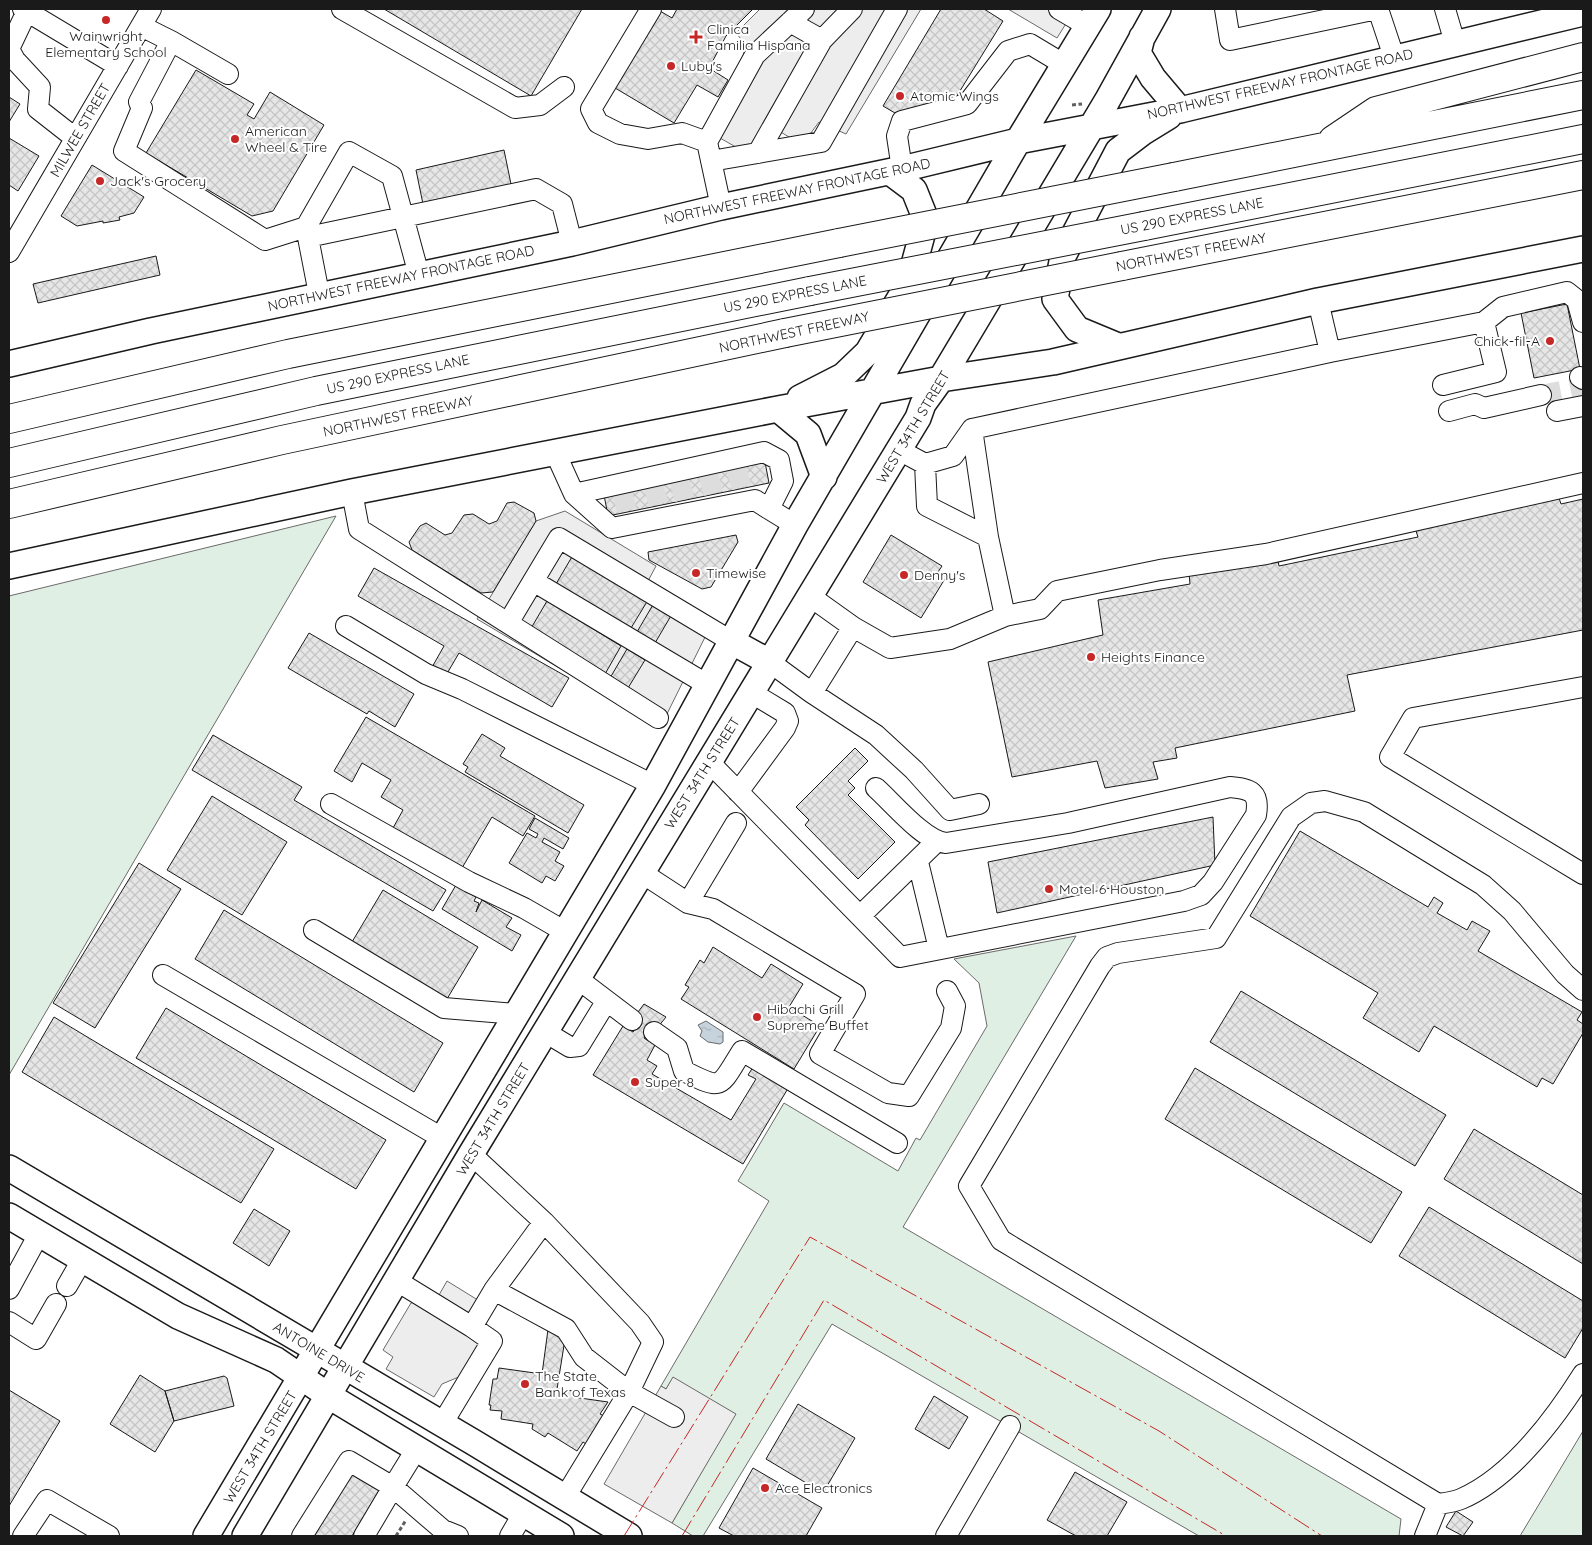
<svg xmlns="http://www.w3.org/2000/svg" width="1592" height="1545" font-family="Quicksand,sans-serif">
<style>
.green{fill:#e0efe3;stroke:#6a6a6a}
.parking{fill:#ededed;stroke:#6a6a6a}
.water{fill:url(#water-ripples);stroke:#6a6a6a}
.building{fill:url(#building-cross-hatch);stroke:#1a1a1a}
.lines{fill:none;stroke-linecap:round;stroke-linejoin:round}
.minor-tunnel{stroke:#ddd;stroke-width:20;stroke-dasharray:20 10;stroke-linecap:butt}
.minor-casing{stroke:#1a1a1a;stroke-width:22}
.major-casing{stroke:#1a1a1a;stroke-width:28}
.highway-casing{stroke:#1a1a1a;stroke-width:30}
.path{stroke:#5f5f5f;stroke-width:3;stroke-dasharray:4 2.5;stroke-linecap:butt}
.minor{stroke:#fff;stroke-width:20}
.major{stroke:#fff;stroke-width:25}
.highway{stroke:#fff;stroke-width:28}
.highway-bridge-casing{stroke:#1a1a1a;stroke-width:30;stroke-linecap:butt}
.highway-bridge{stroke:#fff;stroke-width:28}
.power{stroke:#c62828;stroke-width:1;stroke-dasharray:18 4 2.5 4;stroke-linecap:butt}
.poi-dot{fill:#c62828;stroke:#fff;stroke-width:2}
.labels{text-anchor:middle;stroke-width:4;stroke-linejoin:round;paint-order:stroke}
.poi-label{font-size:14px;fill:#1a1a1a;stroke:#fff;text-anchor:start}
.street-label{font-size:14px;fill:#1a1a1a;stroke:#fff}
</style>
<defs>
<pattern id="water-ripples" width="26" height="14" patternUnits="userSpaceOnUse" patternTransform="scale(1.25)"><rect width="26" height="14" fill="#c6d2dc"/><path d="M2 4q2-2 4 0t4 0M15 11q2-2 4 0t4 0" fill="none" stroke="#aab4bc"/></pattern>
<pattern id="building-cross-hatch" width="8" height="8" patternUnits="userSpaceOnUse" patternTransform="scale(1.25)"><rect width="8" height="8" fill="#e6e6e6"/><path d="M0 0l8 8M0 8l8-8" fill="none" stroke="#c5c5c5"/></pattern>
</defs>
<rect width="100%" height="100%" fill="#fff"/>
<path class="green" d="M336,516L9,1075V596Z
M1076,936L903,1227L1401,1519L1399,1536H1199L832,1324L703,1536H693L672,1523L735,1414L673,1378L666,1389L661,1386L769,1201L738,1181L784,1103L898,1171L916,1138L920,1140L987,1026L979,983L954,959Z
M1583,1431V1536H1520Z"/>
<path class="parking" d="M760,9H921L846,134L819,122L802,145L766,123L748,154L720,138L746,45L736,33Z
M1008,9H1054L1067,22L1057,38Z
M565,511L656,566L648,581L714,619L660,728L477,619L536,521Z
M447,1281L481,1302V1343L461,1376L442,1384L434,1397L386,1369L393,1357L383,1350L411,1303L439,1295Z
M673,1377L736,1414L672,1523L604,1484L661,1386L666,1389Z"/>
<path class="water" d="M706,1021L723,1032V1042L720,1044L708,1042L700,1036L702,1031L698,1025Z"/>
<path class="building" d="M384,9H582L531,96Z
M677,9H753L726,36L709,68L728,80L718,97L697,85L674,123L610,85L660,11L672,18Z
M941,9H984L1003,21L955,99L895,113L883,106Z
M196,70L254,104L247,115L254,119L270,92L324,125L273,211L252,216L146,153Z
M9,97L20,104L9,122Z
M9,138L39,156L18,191L9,185Z
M504,150L512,189L424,209L416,170Z
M92,165L144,197L134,213L119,217L120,220L103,223V221L77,226L61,216Z
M156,256L160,275L38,303L33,284Z
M1567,304L1580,369L1534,378L1521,313Z
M765,462L769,483L608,516L604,495Z
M1559,498L1561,504L1583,499V630L1347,675L1355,711L1175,748L1177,758L1153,762L1158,779L1105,788L1097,761L1012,777L988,662L1103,635L1098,600L1190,584L1189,573L1277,556L1279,566L1418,537L1415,528Z
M514,502L534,513L536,521L493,592L481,593L412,550L409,542L420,526L426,523L445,535L452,533L464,515L473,514L489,524L497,521L507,503Z
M736,535L738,542L711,587L702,589L649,560L648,552Z
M891,535L942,566L938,572L946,577L921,618L863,582Z
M573,555L648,600L631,628L556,584Z
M374,568L569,678L552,707L459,653L445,677L431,669L444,646L358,596Z
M547,601L621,646L605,674L530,630Z
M654,603L672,614L655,643L637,632Z
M309,633L414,694L395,727L369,711L367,714L288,668Z
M627,649L645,660L628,688L610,678Z
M366,717L535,816L523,836L492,817L462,868L393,828L403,810L381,797L391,780L362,763L352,782L334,771Z
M482,734L505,748L500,756L584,805L568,833L465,772L468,767L463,764Z
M213,735L302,787L294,800L446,890L433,911L192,770Z
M855,748L868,761L848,781L855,788L848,795L895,842L858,879L805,825L809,820L796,807Z
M212,796L287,842L242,915L167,870Z
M1213,817L1215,865L997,913L988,862Z
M535,818L569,838L563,849L544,838L542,842L560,852L555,861L564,866L555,881L546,876L542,883L509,863L527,833L536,838L538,834L529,829Z
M1300,831L1428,907L1434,897L1443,903L1437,913L1467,930L1472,921L1490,931L1478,951L1582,1012L1577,1020L1583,1024V1033L1553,1084L1542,1078L1537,1087L1434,1026L1419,1052L1363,1018L1378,993L1250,916Z
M139,863L181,889L95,1028L53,1003Z
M456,885L476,897L474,901L479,903L476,912L482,900L512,918L506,927L521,935L512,951L442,909Z
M383,890L478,947L444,1004L349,947Z
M224,910L443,1043L414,1092L195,959Z
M713,947L762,978L771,964L803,984L789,1007L820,1026L794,1069L681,999L689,987L685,985L700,960L704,963Z
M1241,991L1446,1115L1415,1166L1210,1042Z
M644,1004L666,1017L654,1032L647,1034L644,1038L655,1045L647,1060L657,1066L652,1074L731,1120L756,1079L748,1075L755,1064L790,1085L743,1164L593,1075L623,1026L633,1032L636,1028L632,1020Z
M166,1008L386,1140L356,1189L136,1058Z
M54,1017L274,1149L241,1203L22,1072Z
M1195,1068L1402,1192L1371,1243L1165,1119Z
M1474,1129L1583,1195V1264L1444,1179Z
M1429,1207L1583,1301V1328L1565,1358L1399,1256Z
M254,1209L290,1231L269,1266L233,1243Z
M549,1322L566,1333L557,1389L574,1391L573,1397L608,1402L600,1414L604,1416L586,1444L583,1442L577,1451L548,1433L545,1437L532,1429L533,1424L501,1419L502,1411L490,1410L491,1405H489L493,1379H497L499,1368L542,1374Z
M140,1375L165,1391L174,1421L155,1452L110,1424Z
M224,1376L227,1378L234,1406L174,1421L165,1391Z
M9,1390L60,1421L9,1506Z
M934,1396L968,1417L949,1449L915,1429Z
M798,1404L855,1438L823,1493L766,1459Z
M753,1468L822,1508L806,1536H734L719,1528Z
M1075,1472L1127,1502L1107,1536H1076L1047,1520Z
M352,1473L380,1489L352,1536H314Z
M1456,1511L1473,1522L1463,1536L1446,1527Z"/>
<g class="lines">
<path class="minor-tunnel" d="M1541,395L1582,387
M736,468L742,488
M708,474L714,494
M679,480L685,500
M653,485L659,505
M622,491L627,511"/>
<defs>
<path id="minor" d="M23,9L118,66
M342,9L515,108L540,105L564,87
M651,9L591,109L598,123L620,134L648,139L682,133L707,142
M1059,9L1088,26
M1225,9L1230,40L1377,9
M1378,9L1394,57
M1445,9L1455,43
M27,11L9,49L15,60L40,87L38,109L75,138
M790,22L822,40L852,9
M141,26L171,41L139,102L142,108L124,151L265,240L306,227L349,152L392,176L419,275
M171,41L228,74
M758,153L822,40
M711,161L821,142L897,9
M902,169L897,136L902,121L967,104L1008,51L1030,44L1065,65
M721,207L707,142L755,55L804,9
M306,227L319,294
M308,237L536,189L562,204L572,243
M9,252L151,9
M1330,352L1484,322L1503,307L1567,292L1577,300L1583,322
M1580,377L1583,379
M1443,385L1496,372L1484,322
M1449,411L1475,404L1484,408L1541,395
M1557,411L1583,406
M899,450L925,464L953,456L972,429L1330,352L1318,301
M555,452L574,494L612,528L755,500L769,509
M925,464L927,506L988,537L972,429
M352,492L359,529L658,718
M574,494L764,452L779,460L783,481L769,509L795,525
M988,537L1005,616
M533,581L708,685
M508,623L559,538L731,641
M346,626L426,674L462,689L653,785
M853,627L890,648L950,639L1005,616L1040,609L1057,591L1160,570L1266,554L1583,483
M771,663L812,693L853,627L811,597
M1583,687L1413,718L1390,757L1583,874
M812,693L876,735L914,770L950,810L979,804
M709,762L900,957L1184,901L1201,895L1213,882L1256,815C1260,792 1251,789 1230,787L1068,823L946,843C924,841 893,803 876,788
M738,792L785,728L788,721L785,713L752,693
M331,804L469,882L524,908L564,931
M918,862L939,949
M642,873L688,903L713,909L855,994L820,1054L888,1093L909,1096L951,1028L955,1006L947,991
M688,903L736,823
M861,915L937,841
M314,930L444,1008L515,1014
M163,975L442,1138
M578,979L632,1020
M1583,990L1565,974L1512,911L1483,885L1364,812L1325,801L1311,803L1291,817L1216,938L1118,953L1107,957L1100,966L969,1186L1001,1240L1438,1504C1445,1503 1454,1502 1461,1499C1512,1477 1554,1420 1583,1374
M545,1032L570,1047L579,1046L606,1002
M654,1032L677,1048L684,1071C723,1091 719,1088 742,1051L897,1143
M471,1154L544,1222L640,1323L653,1342L629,1392L565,1497
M397,1281L472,1327L492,1341L442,1424
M67,1286L82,1260
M9,1289L39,1234
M494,1290L566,1329L584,1357L629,1392L674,1417
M9,1322L36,1339L56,1304
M472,1327L494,1290L544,1222
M23,1536L47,1500L109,1536
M302,1536L349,1461L393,1487L417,1448
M364,1536L393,1487L443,1530L458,1536
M510,1536L523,1514
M946,1536L1010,1426
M1425,1536L1438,1504"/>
<path id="major" d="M1142,37L1138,53L1153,78L1180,110
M1118,346L1077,329L1055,299L1063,256L1118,151L1143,132L1169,116
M9,364L151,331L572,243L721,207L902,169L1018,141L1180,110L1583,13
M800,398L843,376L868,352L909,283L926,220L914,190L890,172
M778,409L808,434L824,477
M9,566L352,492L778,409L941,379L1053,362L1318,301L1583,249
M731,641L771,663
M9,1168L473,1442L629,1536
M9,1216L178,1316L276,1360L329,1396L561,1536
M206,1536L653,785L795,525L1018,141L1098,9
M245,1536L471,1154L918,418L923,404L941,379L1107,101L1158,9"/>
<path id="highway" d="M1333,140L1376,111L1583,57
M1174,177L1583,95
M1144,226L1583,139
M1122,266L1583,175
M9,419L288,354L839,243
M9,463L316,391L810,291
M9,504L282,440L785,333"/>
</defs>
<use href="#minor" class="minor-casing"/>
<use href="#major" class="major-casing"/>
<use href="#highway" class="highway-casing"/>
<path class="path" d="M1072,105L1082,104
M396,1536L406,1520"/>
<use href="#minor" class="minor"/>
<use href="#major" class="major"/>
<use href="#highway" class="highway"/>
<defs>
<path id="highway-bridge" d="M839,243L1174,177
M810,291L1144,226
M785,333L1122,266"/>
</defs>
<use href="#highway-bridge" class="highway-bridge-casing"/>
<use href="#highway-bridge" class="highway-bridge"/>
<path class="power" d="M624,1536L810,1237L1159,1431L1322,1536
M682,1536L824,1300L1226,1536"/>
</g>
<g class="poi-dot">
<circle cx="106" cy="20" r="5"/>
<path d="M693.5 29.5h5v5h5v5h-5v5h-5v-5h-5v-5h5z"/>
<circle cx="671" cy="66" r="5"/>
<circle cx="900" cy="96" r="5"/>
<circle cx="235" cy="139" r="5"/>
<circle cx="100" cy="181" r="5"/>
<circle cx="1550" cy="341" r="5"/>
<circle cx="696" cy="573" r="5"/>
<circle cx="904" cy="575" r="5"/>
<circle cx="1091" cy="657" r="5"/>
<circle cx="1049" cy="889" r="5"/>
<circle cx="757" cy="1017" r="5"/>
<circle cx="635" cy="1082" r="5"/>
<circle cx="525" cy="1384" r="5"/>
<circle cx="765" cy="1488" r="5"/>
</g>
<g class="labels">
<g class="poi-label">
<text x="707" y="34">Clinica<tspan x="707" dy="16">Familia Hispana</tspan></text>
<text x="106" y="41" text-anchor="middle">Wainwright<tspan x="106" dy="16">Elementary School</tspan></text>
<text x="681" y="71">Luby's</text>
<text x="910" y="101">Atomic Wings</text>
<text x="245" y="136">American<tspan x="245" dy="16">Wheel &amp; Tire</tspan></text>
<text x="110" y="186">Jack's Grocery</text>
<text x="1540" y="346" text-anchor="end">Chick-fil-A</text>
<text x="706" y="578">Timewise</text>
<text x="914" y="580">Denny's</text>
<text x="1101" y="662">Heights Finance</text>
<text x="1059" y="894">Motel 6 Houston</text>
<text x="767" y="1014">Hibachi Grill<tspan x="767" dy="16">Supreme Buffet</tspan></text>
<text x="645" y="1087">Super 8</text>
<text x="535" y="1381">The State<tspan x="535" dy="16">Bank of Texas</tspan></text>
<text x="775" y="1493">Ace Electronics</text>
</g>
<g class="street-label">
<text transform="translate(1280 84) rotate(-13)" y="5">NORTHWEST FREEWAY FRONTAGE ROAD</text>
<text transform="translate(80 130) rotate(-60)" y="5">MILWEE STREET</text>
<text transform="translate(797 191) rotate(-12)" y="5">NORTHWEST FREEWAY FRONTAGE ROAD</text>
<text transform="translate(1192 216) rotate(-11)" y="5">US 290 EXPRESS LANE</text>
<text transform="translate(1191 252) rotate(-11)" y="5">NORTHWEST FREEWAY</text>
<text transform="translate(401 278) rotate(-12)" y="5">NORTHWEST FREEWAY FRONTAGE ROAD</text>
<text transform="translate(795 294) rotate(-11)" y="5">US 290 EXPRESS LANE</text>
<text transform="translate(794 332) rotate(-12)" y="5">NORTHWEST FREEWAY</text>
<text transform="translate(398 374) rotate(-12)" y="5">US 290 EXPRESS LANE</text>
<text transform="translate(398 416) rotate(-12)" y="5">NORTHWEST FREEWAY</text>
<text transform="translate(913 427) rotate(-59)" y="5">WEST 34TH STREET</text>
<text transform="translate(702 773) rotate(-58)" y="5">WEST 34TH STREET</text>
<text transform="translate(493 1119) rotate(-59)" y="5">WEST 34TH STREET</text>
<text transform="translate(319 1352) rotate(31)" y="5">ANTOINE DRIVE</text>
<text transform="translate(260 1447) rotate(-59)" y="5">WEST 34TH STREET</text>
</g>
</g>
<rect width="1592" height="1545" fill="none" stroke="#1a1a1a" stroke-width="20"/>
</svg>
